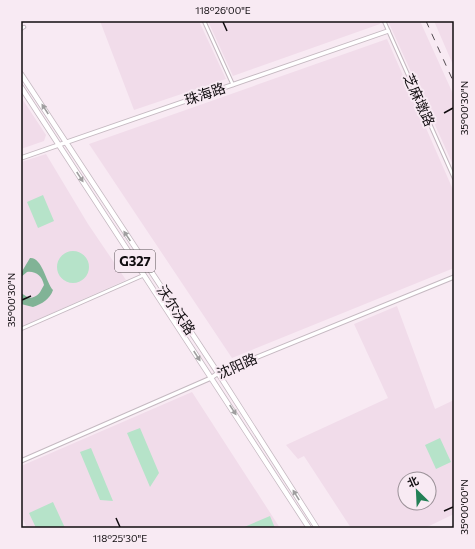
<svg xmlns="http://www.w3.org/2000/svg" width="475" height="549" font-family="Commissioner,'Noto Sans SC',sans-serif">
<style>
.built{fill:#f1dcea;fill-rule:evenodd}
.green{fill:#b6e3c9}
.water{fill:#81b396}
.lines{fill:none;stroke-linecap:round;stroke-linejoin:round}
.street-casing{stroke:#c5b9c1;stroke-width:4.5}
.secondary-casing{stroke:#c5b9c1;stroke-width:5.5}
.highway-casing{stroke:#c5b9c1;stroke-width:6}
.street{stroke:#fff;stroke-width:2.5}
.secondary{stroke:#fff;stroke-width:3.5}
.highway{stroke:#fff;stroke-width:4.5}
.rail{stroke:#524b50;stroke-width:1;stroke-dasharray:7 7;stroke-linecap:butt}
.oneway{fill:#9f9e9f}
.ticks{fill:none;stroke:#100c0f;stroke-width:1.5}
.labels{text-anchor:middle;stroke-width:4;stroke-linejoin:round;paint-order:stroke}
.shield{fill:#f8eaf3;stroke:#564f53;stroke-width:1}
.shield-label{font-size:13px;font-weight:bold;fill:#100c0f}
.street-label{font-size:14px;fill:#100c0f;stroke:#f8eaf3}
.neatline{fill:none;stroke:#100c0f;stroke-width:1.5}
.ticks-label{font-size:10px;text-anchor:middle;fill:#100c0f}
</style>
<rect width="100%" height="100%" fill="#f8eaf3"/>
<path class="built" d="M100,21H199L226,79L134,110Z
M208,21H379L380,24L233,76Z
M388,21H420L454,96V167Z
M434,21H454V67Z
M387,39L454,192V268L232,358L89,144Z
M21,97L46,135L44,141L21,149Z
M46,154L88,224L126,280L21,327V162Z
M397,306L435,409L454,400V514L425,528H351L304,456L298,459L286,445L388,398L354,324ZM405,479H429V503H405Z
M192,392L280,528H27L21,515V466Z"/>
<path class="green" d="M43,195L54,221L38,228L27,202Z
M57 267a16 16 0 1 1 32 0a16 16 0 1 1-32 0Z
M140,428L159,473L150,487L127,433Z
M440,438L451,462L436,469L425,445Z
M91,448L113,501L100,500L80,452Z
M53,502L65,528H36L29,513Z
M270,516L275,528H242Z"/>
<path class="water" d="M30,258C42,257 46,282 53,290C50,299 42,304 33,307L21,304V293L29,298C39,297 40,292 44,285C42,276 36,271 27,272L21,277V273Z"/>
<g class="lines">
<defs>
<path id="street" d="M204,21L233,85
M384,21L454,178
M21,29L24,27
M21,329L144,275"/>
<path id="secondary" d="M21,158L388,31
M21,461L211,378L218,373L454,277"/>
<path id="highway" d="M21,74L218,373L317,528
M21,87L309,528"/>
</defs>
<use href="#street" class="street-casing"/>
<use href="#secondary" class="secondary-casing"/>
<use href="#highway" class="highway-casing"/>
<use href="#street" class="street"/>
<use href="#secondary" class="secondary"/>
<use href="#highway" class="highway"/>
<path class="rail" d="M426,21L454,83"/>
</g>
<defs><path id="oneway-solid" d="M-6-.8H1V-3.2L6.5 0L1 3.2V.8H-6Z"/></defs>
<g class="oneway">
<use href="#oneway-solid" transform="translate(45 109) rotate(-123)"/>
<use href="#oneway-solid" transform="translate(80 177) rotate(57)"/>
<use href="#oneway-solid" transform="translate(127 236) rotate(-124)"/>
<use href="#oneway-solid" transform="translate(197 356) rotate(57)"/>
<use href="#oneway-solid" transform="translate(233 410) rotate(57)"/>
<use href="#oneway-solid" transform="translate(296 495) rotate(-122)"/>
</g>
<path class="ticks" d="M223,22L227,31M444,113L453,108M22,300L31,296M444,511L453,507M116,518L120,527"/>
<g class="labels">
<rect class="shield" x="115" y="250" width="40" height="22" rx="3"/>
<g class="shield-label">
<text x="135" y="266">G327</text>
</g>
<g class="street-label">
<text transform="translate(205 94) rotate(-19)" y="5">珠海路</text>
<text transform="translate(419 100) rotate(66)" y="5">芝麻墩路</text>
<text transform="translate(176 310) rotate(56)" y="5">沃尔沃路</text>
<text transform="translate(237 366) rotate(-24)" y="5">沈阳路</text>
</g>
</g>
<rect width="475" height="549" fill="none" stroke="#f8eaf3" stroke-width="44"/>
<g transform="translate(417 491) rotate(336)"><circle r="19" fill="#f8eaf3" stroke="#9b9198"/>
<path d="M0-3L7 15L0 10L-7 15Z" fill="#238056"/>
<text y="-6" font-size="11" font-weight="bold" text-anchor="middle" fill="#100c0f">北</text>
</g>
<rect x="22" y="22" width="431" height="505" class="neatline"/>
<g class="ticks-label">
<text x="223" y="14">118°26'00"E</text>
<text transform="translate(464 108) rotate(-90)" y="4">35°00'30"N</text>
<text transform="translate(11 300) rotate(-90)" y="4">35°00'30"N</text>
<text transform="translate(464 507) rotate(-90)" y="4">35°00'00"N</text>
<text x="120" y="542">118°25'30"E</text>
</g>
</svg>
